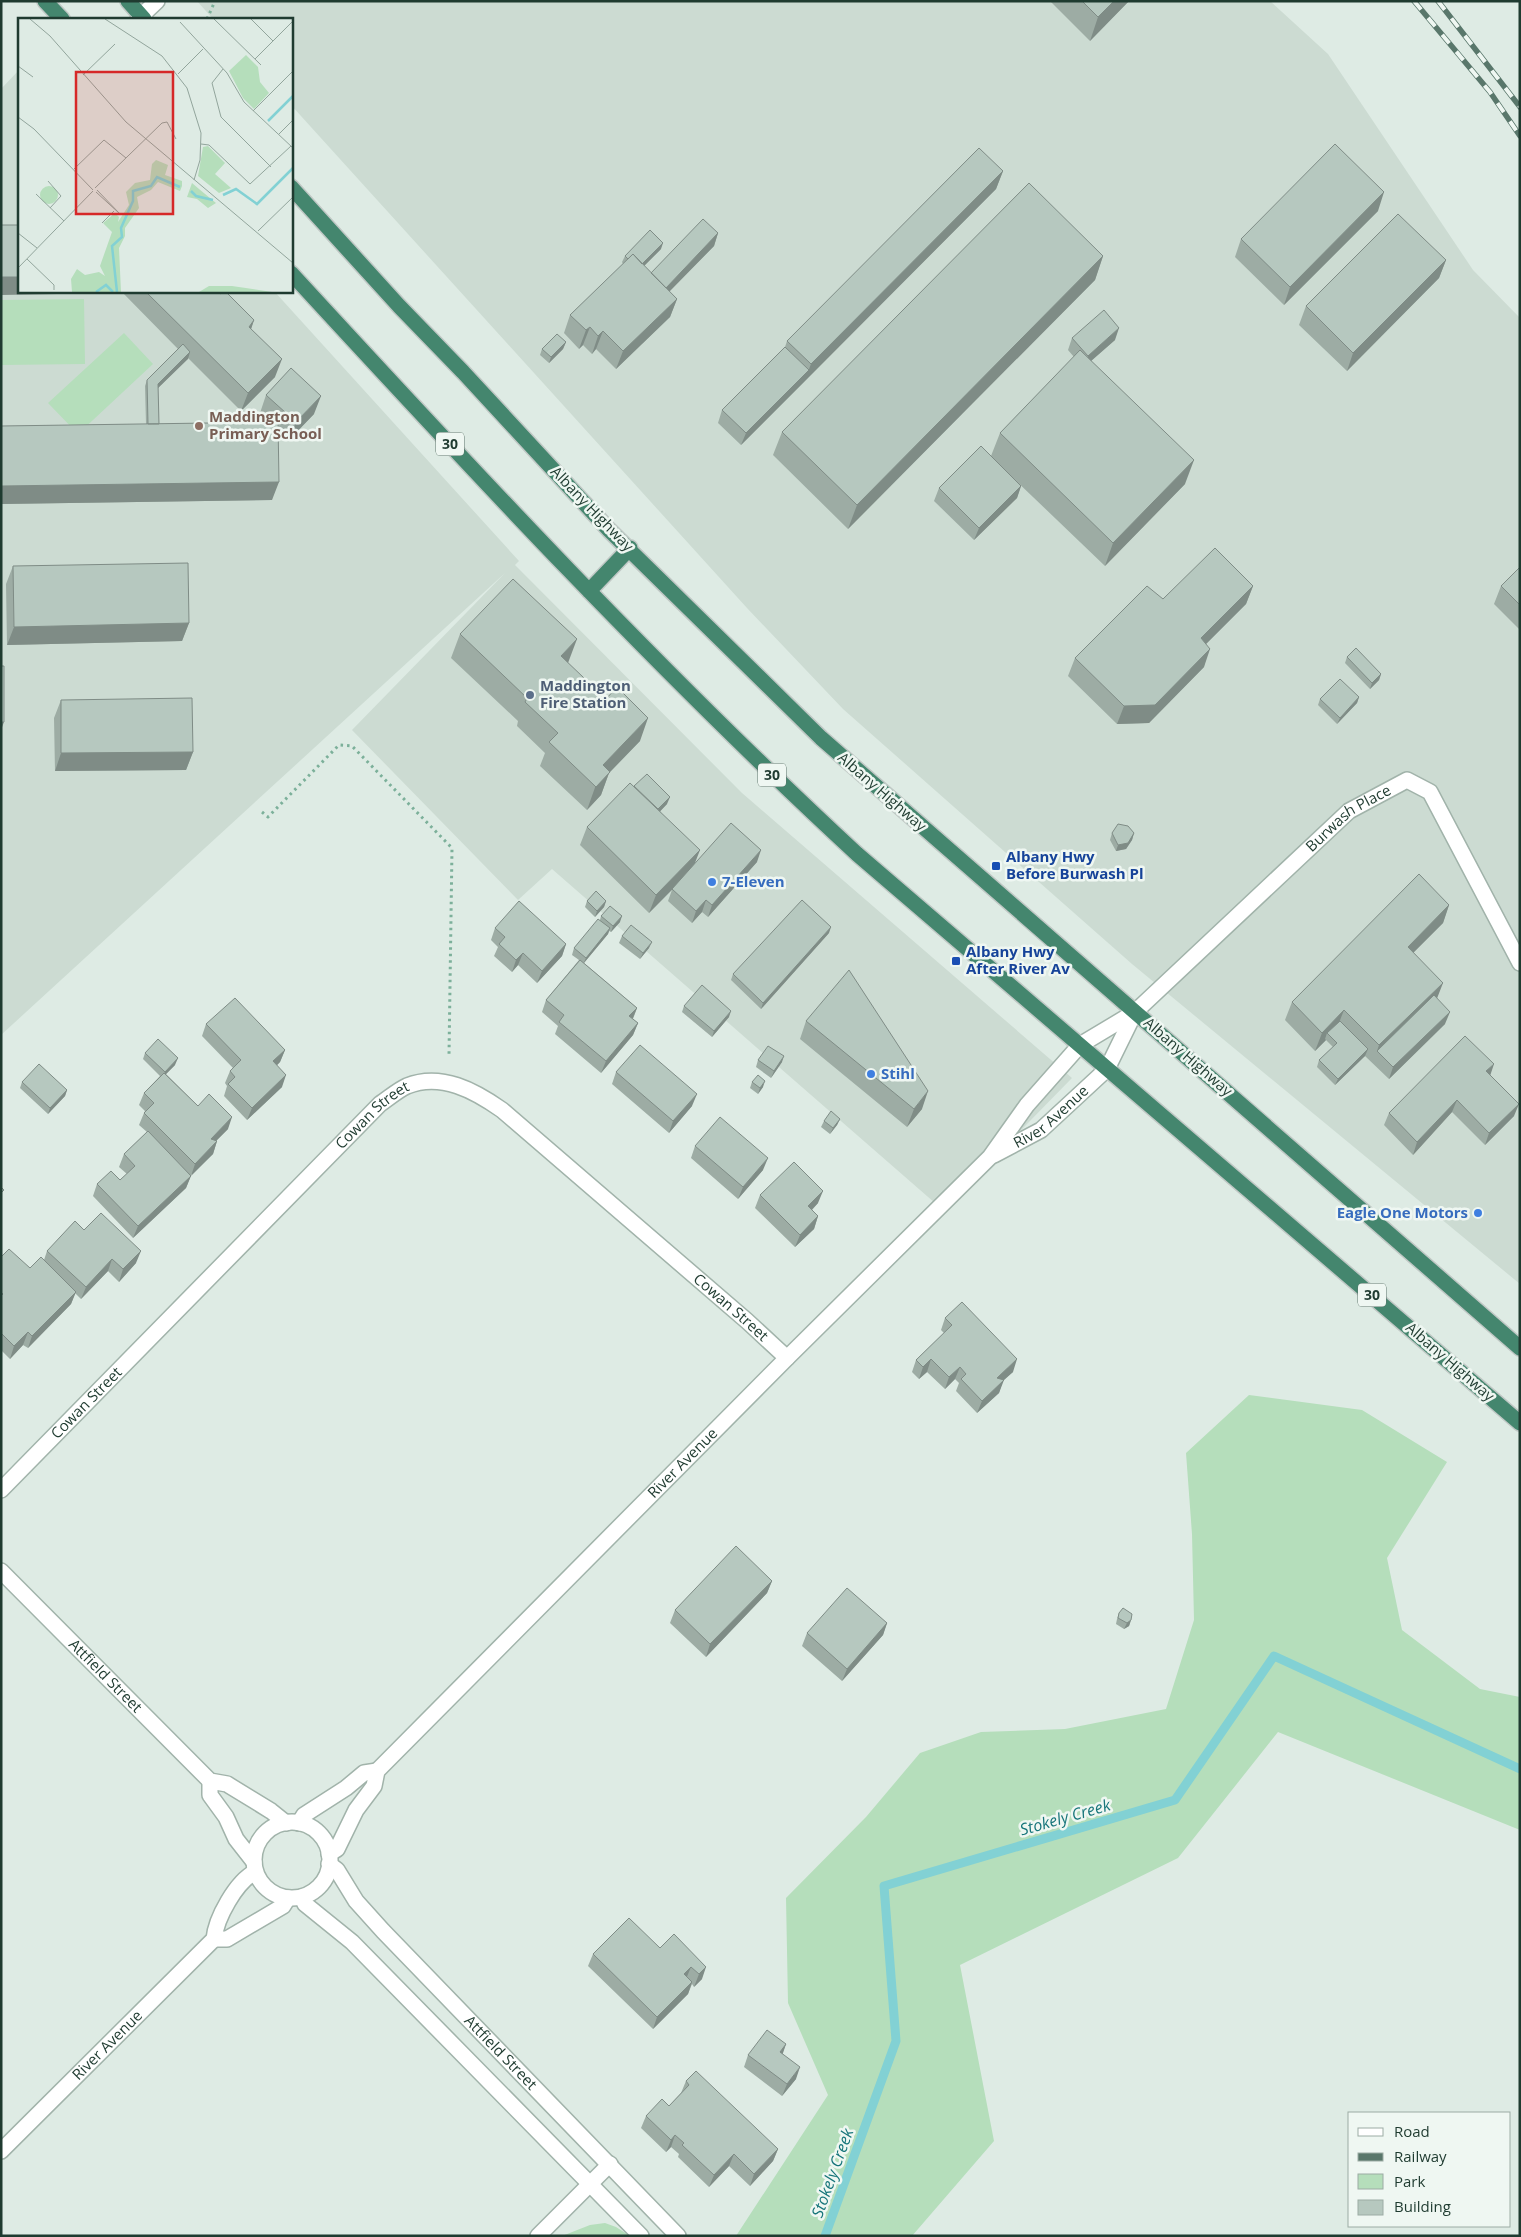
<svg xmlns="http://www.w3.org/2000/svg" width="1521" height="2237" font-family="'Open Sans',sans-serif">
<style>
.built{fill:#ccdbd2}
.green{fill:#b5debb}
.lines{fill:none;stroke-linecap:round;stroke-linejoin:round}
.stream{stroke:#82d1d4;stroke-width:9}
.minor-casing{stroke:#a1b3aa;stroke-width:18}
.tertiary-casing{stroke:#a1b3aa;stroke-width:18}
.trunk-casing{stroke:#c0c8c5;stroke-width:18}
.path{stroke:#7cb09a;stroke-width:3;stroke-dasharray:2.5 4;stroke-linecap:butt}
.minor{stroke:#fff;stroke-width:15}
.tertiary{stroke:#fff;stroke-width:15}
.trunk{stroke:#44866e;stroke-width:15}
.rail-casing{stroke:#59776b;stroke-width:5.5}
.rail{stroke:#eff7f2;stroke-width:4;stroke-dasharray:11;stroke-linecap:butt}
.wall{fill:#9daca4}
.shaded-wall{fill:#7f8c86}
.building{fill:#b6c8bf;stroke:#7f8c86}
.education-dot{fill:#8d6e63;stroke:#eff7f2;stroke-width:2}
.service-dot{fill:#5c6f8a;stroke:#eff7f2;stroke-width:2}
.transit-dot{fill:#1a4fb4;stroke:#eff7f2;stroke-width:2}
.shop-dot{fill:#3f7fe0;stroke:#eff7f2;stroke-width:2}
.labels{text-anchor:middle;stroke-width:5;stroke-linejoin:round;paint-order:stroke}
.shield{fill:#eff7f2;stroke:#5d736a;stroke-width:1}
.shield-label{font-size:14px;font-weight:bold;fill:#1f3b30}
.education-label{font-size:15px;font-weight:bold;fill:#785e54;stroke:#eff7f2;text-anchor:start}
.street-label{font-size:15px;fill:#1f3b30;stroke:#eff7f2}
.service-label{font-size:15px;font-weight:bold;fill:#4e5e75;stroke:#eff7f2;text-anchor:start}
.transit-label{font-size:15px;font-weight:bold;fill:#164399;stroke:#eff7f2;text-anchor:start}
.shop-label{font-size:15px;font-weight:bold;fill:#366cbe;stroke:#eff7f2;text-anchor:start}
.water-label{font-size:16px;font-style:italic;fill:#16757a;stroke:#eff7f2}
.inset-river{fill:none;stroke:#82d1d4;stroke-width:2.5}
.inset-road{fill:none;stroke:#92a59c;stroke-width:1}
.view{fill:#d62828;fill-opacity:0.15;stroke:#d62828;stroke-width:2.5}
.inset-edge{fill:none;stroke:#1f3b30;stroke-width:2.5}
</style>
<rect width="100%" height="100%" fill="#deebe4"/>
<path class="built" d="M197,1H1270L1328,54L1473,270L1520,318V1284L1132,964L843,709L747,608L291,105V19H213Z
M19,70V291H274L519,561L515,565L742,793L1072,1078L943,1210L552,869L518,900L352,730L505,573L1,1035V89Z"/>
<path class="green" d="M84,299L85,364L1,365V300Z
M124,333L153,364L78,434L48,403Z
M1249,1395L1362,1410L1447,1462L1387,1558L1402,1630L1480,1689L1520,1697V1830L1278,1732L1178,1858L960,1965L994,2141L912,2236H736L828,2095L788,2003L786,1898L866,1817L920,1753L981,1732L1065,1729L1166,1709L1194,1620L1192,1534L1186,1453Z
M605,2223L616,2227L630,2236H562L590,2225Z"/>
<g class="lines">
<path class="stream" d="M825,2236L896,2041L884,1886L1175,1800L1274,1656L1520,1769"/>
<defs>
<g id="minor">
<path d="M138,19L157,1"/>
<path id="s1" d="M1135,1012L1349,811L1407,780L1430,792L1520,963"/>
<path id="s2" d="M1,1490L380,1104C389,1098 398,1090 407,1086C441,1072 475,1091 502,1110L747,1321L787,1358"/>
<path id="s3" d="M329,1864L337,1870L356,1901L383,1931L678,2236"/>
<path d="M302,1897L305,1904L352,1942L641,2236"/>
<path d="M214,1939H227L283,1906L288,1898"/>
<path id="s4" d="M1,2151L214,1939C216,1918 236,1882 255,1872"/>
<path d="M538,2236L610,2164"/>
</g>
<g id="tertiary">
<path id="s5" d="M994,1155L1041,1130L1107,1069L1135,1012"/>
<path id="s6" d="M1,1571L210,1781L227,1784L271,1811L286,1823"/>
<path d="M210,1781V1795L226,1817L236,1839L254,1862"/>
<circle cx="292" cy="1860" r="38"/>
<path d="M299,1823L304,1815L346,1788L364,1773L377,1771"/>
<path id="s7" d="M329,1854L337,1849L356,1810L374,1786L377,1771L787,1358L990,1157L1027,1105L1080,1045L1135,1012"/>
</g>
<path id="trunk" d="M45,1L62,19
M128,1L144,19
M291,187L399,306L463,372L609,530L821,738L1520,1348
M291,273C474,472 658,670 857,854L1520,1423
M589,591L630,548"/>
</defs>
<use href="#minor" class="minor-casing"/>
<use href="#tertiary" class="tertiary-casing"/>
<use href="#trunk" class="trunk-casing"/>
<path class="path" d="M207,19L215,1
M262,812L268,817L339,745L352,746L452,848L449,1055"/>
<use href="#minor" class="minor"/>
<use href="#tertiary" class="tertiary"/>
<use href="#trunk" class="trunk"/>
<defs>
<path id="rail" d="M1414,1L1490,92L1520,136
M1438,1L1520,107"/>
</defs>
<use href="#rail" class="rail-casing"/>
<use href="#rail" class="rail"/>
</g>
<path class="wall" d="M1050,1H1129L1090,41Z
M1003,171L996,189L741,445L718,423L722,410L785,347L787,341Z
M1378,211L1284,305L1235,257L1241,239Z
M718,233L714,246L669,292L677,299L670,317L616,369L596,349L592,354L583,345L579,349L564,333L570,315L623,264L622,262L625,256L661,249L644,266L651,273Z
M1103,256L1095,280L848,529L773,455L782,432Z
M1446,260L1439,278L1347,371L1299,325L1306,306Z
M121,291H217L254,320L251,329L275,377L241,411L188,358L158,388L159,424L269,422L260,413L266,395L314,414L289,440L278,430L272,500L1,504V426L146,424L145,386L147,380L178,349Z
M1072,338L1115,340L1091,361L1185,484L1105,566L1008,473L1021,486L1017,498L974,540L934,501L939,488L991,456L1000,433L1074,357L1068,350Z
M566,342L563,349L549,363L540,355L542,349Z
M13,566L189,623L182,641L7,645L6,584Z
M1520,567V630L1494,604L1501,586Z
M1253,586L1246,604L1206,644L1204,667L1149,723L1117,724L1068,676L1075,658L1163,599Z
M460,634L568,663L640,741L609,773L601,795L587,810L540,766L545,753L517,726L518,721L451,658Z
M1347,657L1381,674L1379,680L1370,689L1345,663Z
M1359,697L1357,703L1337,724L1318,705L1320,699Z
M61,700L193,752L186,770L55,771L54,718Z
M634,786L667,804L660,811L695,864L757,862L708,917L702,912L692,923L668,901L672,890L649,913L580,845L587,827Z
M1112,833H1134L1132,840L1126,849L1116,851L1110,840Z
M587,901H606L604,907L595,917L585,907Z
M1449,905L1443,923L1413,953L1437,999L1445,1024L1389,1079L1365,1056L1335,1085L1317,1067L1319,1060L1333,1047L1326,1040L1315,1051L1285,1020L1292,1002Z
M601,916L620,922L611,932L609,931L608,934L584,963L637,1008L633,1019L638,1023L633,1035L601,1073L555,1034L558,1026L542,1012L546,1000L579,960L572,955L574,948L600,920Z
M495,928L566,944L562,956L537,983L518,965L512,972L494,956L498,947L491,940Z
M829,933L761,1009L731,980L733,974Z
M622,936L649,948L640,959L619,943Z
M684,1006L729,1017L712,1037L682,1012Z
M806,1021L922,1109L907,1127L800,1039Z
M206,1024L285,1050L280,1062L277,1065L282,1087L247,1120L224,1096L227,1086L225,1083L230,1071L233,1068L202,1036Z
M145,1053L175,1065L166,1074L198,1106L228,1129L216,1141H217L213,1154L191,1175L186,1188L133,1238L93,1196L97,1184L120,1180L127,1174L119,1167L124,1154L147,1132L139,1125L144,1113L145,1111L139,1105L144,1093L160,1076L143,1059Z
M758,1060L782,1062L771,1078L756,1067Z
M616,1072L692,1106L669,1133L612,1084Z
M1490,1075L1514,1116L1485,1145L1452,1112L1413,1155L1384,1125L1389,1113Z
M22,1082L67,1090L65,1096L48,1114L20,1088Z
M752,1082L763,1087L758,1094L750,1088Z
M840,1119L837,1125L830,1134L821,1127L824,1121Z
M695,1146L763,1170L738,1199L691,1158Z
M760,1195L818,1203L812,1210L818,1216L814,1229L795,1247L755,1208Z
M84,1230L136,1263L119,1282L108,1271L81,1299L75,1293L71,1304L28,1348L23,1345L10,1359L1,1350V1257L30,1268L44,1260L47,1251Z
M945,1318L1013,1372L1003,1380L999,1393L977,1413L956,1391L959,1383L955,1379L945,1389L927,1372L919,1379L912,1372L916,1360L944,1333L941,1330Z
M772,1581L767,1593L706,1657L670,1623L675,1610Z
M1119,1613L1131,1620L1129,1626L1124,1629L1116,1624L1117,1619Z
M887,1623L883,1635L842,1681L802,1646L807,1633Z
M674,1934L702,1979L694,1987L692,1984L688,1994L653,2029L588,1966L593,1954L660,1948Z
M786,2044L782,2054L796,2079L782,2096L744,2067L748,2055Z
M686,2081L778,2149L773,2161L750,2186L729,2166L709,2187L678,2157L679,2154L671,2147L666,2152L641,2128L646,2116L669,2106L681,2093Z"/>
<path class="shaded-wall" d="M1114,1H1129L1090,41L1098,17Z
M1003,171L996,189L804,382L811,364Z
M1384,192L1378,211L1284,305L1290,287Z
M718,233L714,246L661,300L666,288Z
M663,243L661,249L635,275L637,269Z
M1103,256L1095,280L848,529L857,505Z
M1446,260L1439,278L1347,371L1353,353Z
M1,277H19V291H58L57,294L1,295Z
M677,299L670,317L616,369L623,351Z
M254,320L248,338L249,327Z
M590,327L583,345L579,349L586,330Z
M1119,328L1115,340L1083,368L1088,356Z
M603,331L596,349L592,354L598,336Z
M566,342L563,349L549,363L551,357Z
M190,352L188,359L156,390L158,384Z
M282,359L275,377L241,411L248,393Z
M809,370L804,382L741,445L746,433Z
M321,396L314,414L289,440L296,422Z
M1194,460L1185,484L1105,566L1113,543Z
M279,482L272,500L1,504V486Z
M1021,486L1017,498L974,540L979,528Z
M1253,586L1246,604L1194,656L1201,638Z
M189,623L182,641L7,645L14,627Z
M577,639L568,663L561,656Z
M1210,649L1204,667L1149,723L1117,724L1124,706Z
M1381,674L1379,680L1370,689L1372,683Z
M1359,697L1357,703L1337,724L1340,718Z
M648,718L640,741L609,773L601,795L587,810L603,765Z
M1,722H4L1,730Z
M193,752L186,770L55,771L61,753Z
M670,797L667,804L651,821L653,815Z
M1134,833L1132,840L1126,849L1116,851L1118,845Z
M700,850L693,868L649,913L656,895Z
M761,850L757,862L708,917L712,905Z
M706,900L702,912L692,923L696,911Z
M606,901L604,907L595,917L597,911Z
M1449,905L1443,923L1401,965L1408,947Z
M622,916L620,922L611,932L613,926Z
M831,927L829,933L761,1009L763,1003Z
M610,928L608,934L583,964L586,958Z
M652,942L649,948L640,959L643,953Z
M566,944L562,956L537,983L542,971Z
M523,953L518,965L512,972L516,960Z
M1443,983L1436,1001L1377,1051L1379,1045Z
M637,1008L632,1020L629,1016Z
M1344,1010L1337,1028L1327,1033L1325,1039L1326,1040L1315,1051L1322,1033Z
M731,1011L729,1017L712,1037L714,1031Z
M1450,1012L1445,1024L1389,1079L1393,1067Z
M638,1023L633,1035L601,1073L606,1061Z
M1368,1049L1365,1056L1335,1085L1338,1079Z
M285,1050L280,1062L269,1073L273,1061Z
M784,1056L782,1062L771,1078L774,1071Z
M178,1058L175,1065L162,1078L165,1072Z
M1494,1064L1490,1076L1486,1071Z
M286,1075L282,1087L247,1120L252,1108Z
M765,1081L763,1087L758,1094L760,1088Z
M67,1090L65,1096L48,1114L50,1108Z
M928,1091L922,1109L907,1127L914,1109Z
M697,1094L692,1106L669,1133L673,1121Z
M1457,1100L1452,1112L1413,1155L1417,1142Z
M1519,1104L1514,1116L1485,1145L1489,1133Z
M232,1117L228,1129L206,1151L211,1139Z
M840,1119L837,1125L830,1134L833,1128Z
M217,1141L213,1154L191,1176L195,1164Z
M768,1158L763,1170L738,1199L743,1187Z
M191,1176L186,1188L133,1238L138,1226Z
M823,1191L818,1203L804,1218L808,1206Z
M818,1216L814,1229L795,1247L800,1235Z
M141,1251L136,1263L119,1282L123,1269Z
M112,1259L108,1271L81,1299L86,1287Z
M76,1292L71,1304L28,1348L32,1336Z
M28,1332L23,1345L10,1359L14,1346Z
M931,1359L927,1372L919,1379L923,1367Z
M1017,1359L1013,1372L993,1390L997,1378Z
M960,1367L955,1379L945,1389L949,1377Z
M1004,1380L999,1393L977,1413L982,1401Z
M772,1581L767,1593L706,1657L710,1644Z
M1131,1620L1129,1626L1124,1629L1127,1623Z
M887,1623L883,1635L842,1681L847,1669Z
M691,1967L686,1979L684,1974Z
M706,1967L702,1979L694,1987L699,1974Z
M692,1982L688,1994L653,2029L657,2017Z
M786,2044L782,2056L780,2052Z
M800,2067L796,2079L782,2096L787,2084Z
M675,2135L671,2147L666,2152L671,2140Z
M778,2149L773,2161L750,2186L754,2174Z
M734,2154L729,2166L709,2187L714,2175Z"/>
<path class="building" d="M1082,1H1114L1098,17Z
M1335,144L1384,192L1290,287L1241,239Z
M979,148L1003,171L811,364L787,341Z
M1029,183L1103,256L857,505L782,432Z
M1398,214L1446,260L1353,353L1306,306Z
M703,219L718,233L666,288L651,273Z
M1,225H19V277H1Z
M650,230L663,243L642,264L633,254L628,259L625,256Z
M633,254L677,299L623,351L603,331L598,336L590,327L586,330L570,315Z
M145,291H217L220,294L224,291H225L254,320L249,327L282,359L248,393Z
M1104,310L1119,328L1088,356L1072,338Z
M557,334L566,342L551,357L542,349Z
M183,344L190,352L158,384L159,424H148L147,380Z
M785,347L809,370L746,433L722,410Z
M1080,350L1194,460L1113,543L1000,433Z
M291,368L321,396L296,422L266,395Z
M278,422L279,482L1,486V426Z
M981,446L1021,486L979,528L939,488Z
M1215,548L1253,586L1201,638L1210,649L1155,705L1124,706L1075,658L1147,586L1163,599Z
M188,563L189,623L14,627L13,566Z
M1520,567V605L1501,586Z
M513,579L577,639L561,656L606,699L617,687L648,718L603,765L610,772L596,787L549,742L558,733L525,702L527,698L460,634Z
M1356,648L1381,674L1372,683L1347,657Z
M1,666H4V722H1Z
M1340,679L1359,697L1340,718L1320,699Z
M192,698L193,752L61,753V700Z
M647,774L670,797L658,809L634,786Z
M630,783L700,850L656,895L587,827Z
M731,823L761,850L712,905L706,900L696,911L672,889Z
M1118,824L1128,826L1134,833L1128,843L1118,845L1112,833Z
M1419,874L1449,905L1408,947L1443,983L1379,1045L1344,1010L1322,1033L1292,1002Z
M596,891L606,901L597,911L587,901Z
M802,900L831,927L763,1003L733,974Z
M519,901L566,944L542,971L523,953L516,960L499,944L505,937L495,928Z
M610,906L622,916L613,926L601,916Z
M598,919L610,928L586,958L574,948Z
M631,925L652,942L643,953L622,936Z
M580,960L637,1008L629,1016L638,1023L606,1061L559,1022L564,1015L546,1000Z
M849,970L928,1091L914,1109L806,1021Z
M702,985L731,1011L714,1031L684,1006Z
M1434,995L1450,1012L1393,1067L1377,1051Z
M235,998L285,1050L273,1061L286,1075L252,1108L228,1084L235,1077L230,1071L241,1060L206,1024Z
M1340,1021L1368,1049L1338,1079L1319,1060L1337,1043L1327,1033Z
M1465,1036L1494,1064L1486,1071L1519,1104L1489,1133L1457,1100L1417,1142L1389,1113Z
M158,1039L178,1058L165,1072L145,1053Z
M640,1045L697,1094L673,1121L616,1072Z
M768,1046L784,1056L774,1071L758,1060Z
M39,1064L67,1090L50,1108L22,1082Z
M164,1073L198,1106L209,1094L232,1117L211,1139L217,1141L195,1164L144,1113L154,1103L144,1093Z
M758,1075L765,1081L760,1088L752,1082Z
M831,1111L840,1119L833,1128L824,1121Z
M720,1117L768,1158L743,1187L695,1146Z
M148,1131L191,1176L138,1226L97,1184L111,1171L120,1180L135,1166L124,1154Z
M794,1162L823,1191L808,1206L818,1216L800,1235L760,1195Z
M1,1187L4,1190L1,1193Z
M101,1213L141,1251L123,1269L112,1259L86,1287L47,1251L75,1221L84,1230Z
M9,1249L30,1268L41,1257L76,1292L32,1336L28,1332L14,1346L1,1333V1296L3,1294L1,1292V1257Z
M962,1302L1017,1359L997,1378L1004,1380L982,1401L961,1379L966,1374L960,1367L949,1377L931,1359L923,1367L916,1360L952,1325L945,1318Z
M736,1546L772,1581L710,1644L675,1610Z
M847,1588L887,1623L847,1669L807,1633Z
M1123,1608L1132,1614L1131,1620L1127,1623L1118,1618L1119,1613Z
M629,1918L660,1948L674,1934L706,1967L699,1974L691,1967L684,1974L692,1982L657,2017L593,1954Z
M767,2030L786,2044L780,2052L800,2067L787,2084L748,2055Z
M696,2071L778,2149L754,2174L734,2154L714,2175L682,2145L684,2143L675,2135L671,2140L646,2116L662,2099L669,2106L689,2085L686,2081Z"/>
<circle class="education-dot" cx="199" cy="426" r="5"/>
<circle class="service-dot" cx="530" cy="695" r="5"/>
<g class="transit-dot">
<rect x="991" y="861" width="10" height="10" rx="2.5"/>
<rect x="951" y="956" width="10" height="10" rx="2.5"/>
</g>
<g class="shop-dot">
<circle cx="712" cy="882" r="5"/>
<circle cx="871" cy="1074" r="5"/>
<circle cx="1478" cy="1213" r="5"/>
</g>
<g class="labels">
<g class="shield">
<rect x="436" y="432.5" width="28" height="23" rx="4"/>
<rect x="758" y="763.5" width="28" height="23" rx="4"/>
<rect x="1358" y="1283.5" width="28" height="23" rx="4"/>
</g>
<g class="shield-label">
<text x="450" y="449">30</text>
<text x="772" y="780">30</text>
<text x="1372" y="1300">30</text>
</g>
<g class="education-label">
<text x="209" y="422">Maddington<tspan x="209" dy="17">Primary School</tspan></text>
</g>
<g class="street-label">
<text transform="translate(592 509) rotate(46)" y="5">Albany Highway</text>
<text transform="translate(882 792) rotate(41)" y="5">Albany Highway</text>
<text dy="5" stroke="none"><textPath href="#s1" startOffset="289">Burwash Place</textPath></text>
<text transform="translate(1188 1057) rotate(41)" y="5">Albany Highway</text>
<text dy="5" stroke="none"><textPath href="#s5" startOffset="69">River Avenue</textPath></text>
<text dy="5" stroke="none"><textPath href="#s2" startOffset="528">Cowan Street</textPath></text>
<text dy="5" stroke="none"><textPath href="#s2" startOffset="978">Cowan Street</textPath></text>
<text transform="translate(1450 1362) rotate(41)" y="5">Albany Highway</text>
<text dy="5" stroke="none"><textPath href="#s2" startOffset="122">Cowan Street</textPath></text>
<text dy="5" stroke="none"><textPath href="#s7" startOffset="532">River Avenue</textPath></text>
<text dy="5" stroke="none"><textPath href="#s6" startOffset="148">Attfield Street</textPath></text>
<text dy="5" stroke="none"><textPath href="#s4" startOffset="150">River Avenue</textPath></text>
<text dy="5" stroke="none"><textPath href="#s3" startOffset="256">Attfield Street</textPath></text>
</g>
<g class="service-label">
<text x="540" y="691">Maddington<tspan x="540" dy="17">Fire Station</tspan></text>
</g>
<g class="transit-label">
<text x="1006" y="862">Albany Hwy<tspan x="1006" dy="17">Before Burwash Pl</tspan></text>
<text x="966" y="957">Albany Hwy<tspan x="966" dy="17">After River Av</tspan></text>
</g>
<g class="shop-label">
<text x="722" y="887">7-Eleven</text>
<text x="881" y="1079">Stihl</text>
<text x="1468" y="1218" text-anchor="end">Eagle One Motors</text>
</g>
<g class="water-label">
<text transform="translate(1065 1817) rotate(-16)" y="6">Stokely Creek</text>
<text transform="translate(832 2173) rotate(-70)" y="6">Stokely Creek</text>
</g>
</g>
<g transform="translate(18 18)">
<rect width="275" height="275" fill="#deebe4"/>
<path d="M228,37L240,49L242,64L251,75L236,91L225,80L211,53ZM190,128L207,145L197,156L213,170L201,175L180,158L185,129ZM138,142L150,147L147,157L164,163V168L162,173L140,164L133,172L119,179L121,190L107,210V218L101,230L103,274H54L53,261L59,251L67,257L81,254L87,258L82,248L94,214L85,205L97,195L101,199L100,204L111,187L108,174L117,165L132,162L134,146ZM174,165L181,171L198,185L190,190L179,181L169,179ZM22 177a9 9 0 1 1 18 0a9 9 0 1 1-18 0ZM191,268H214L254,274H181Z" fill="#b5debb"/>
<path class="inset-river" d="M250,103L275,78M173,173L178,178L195,182M205,177L218,171L239,186L275,150M78,274L88,267L95,274M99,274L94,228L104,219L103,210L115,183V173L133,168L139,159L162,169"/>
<path class="inset-road" d="M12,1L32,18L108,104L275,245M87,1L144,38L169,70L183,115L182,142L176,162M196,1L243,47M233,1L255,23M162,4L209,55L226,84L275,130M237,41L275,3M0,48L15,59M205,51L194,65L203,99L253,149M160,56L185,31M65,57L97,26M235,93L275,53M0,99L16,111L75,172M261,116L275,102M183,126L191,127L232,166L273,128M56,151L86,122L108,140M30,163L43,178L32,190M77,170L144,105L149,104L158,121M78,174L102,196L79,172M18,176L46,203M84,205L96,193M240,213L275,179M0,215L19,230M9,241L36,267V272M0,250L75,173"/>
<path class="view" d="M58,54H155V196H58Z"/>
<rect width="275" height="275" class="inset-edge"/>
</g>
<rect width="1521" height="2237" fill="none" stroke="#1f3b30" stroke-width="5"/>
<rect x="1348" y="2112" width="162" height="115" fill="#eff7f2" stroke="#9caca4"/>
<rect x="1358" y="2128" width="25" height="8" fill="#ffffff" stroke="#9caca4"/>
<text x="1394" y="2137" font-size="15" fill="#1f3b30">Road</text>
<rect x="1358" y="2153" width="25" height="8" fill="#59776b" stroke="#9caca4"/>
<text x="1394" y="2162" font-size="15" fill="#1f3b30">Railway</text>
<rect x="1358" y="2174" width="25" height="15" fill="#b5debb" stroke="#9caca4"/>
<text x="1394" y="2187" font-size="15" fill="#1f3b30">Park</text>
<rect x="1358" y="2200" width="25" height="15" fill="#b6c8bf" stroke="#9caca4"/>
<text x="1394" y="2212" font-size="15" fill="#1f3b30">Building</text>
</svg>
